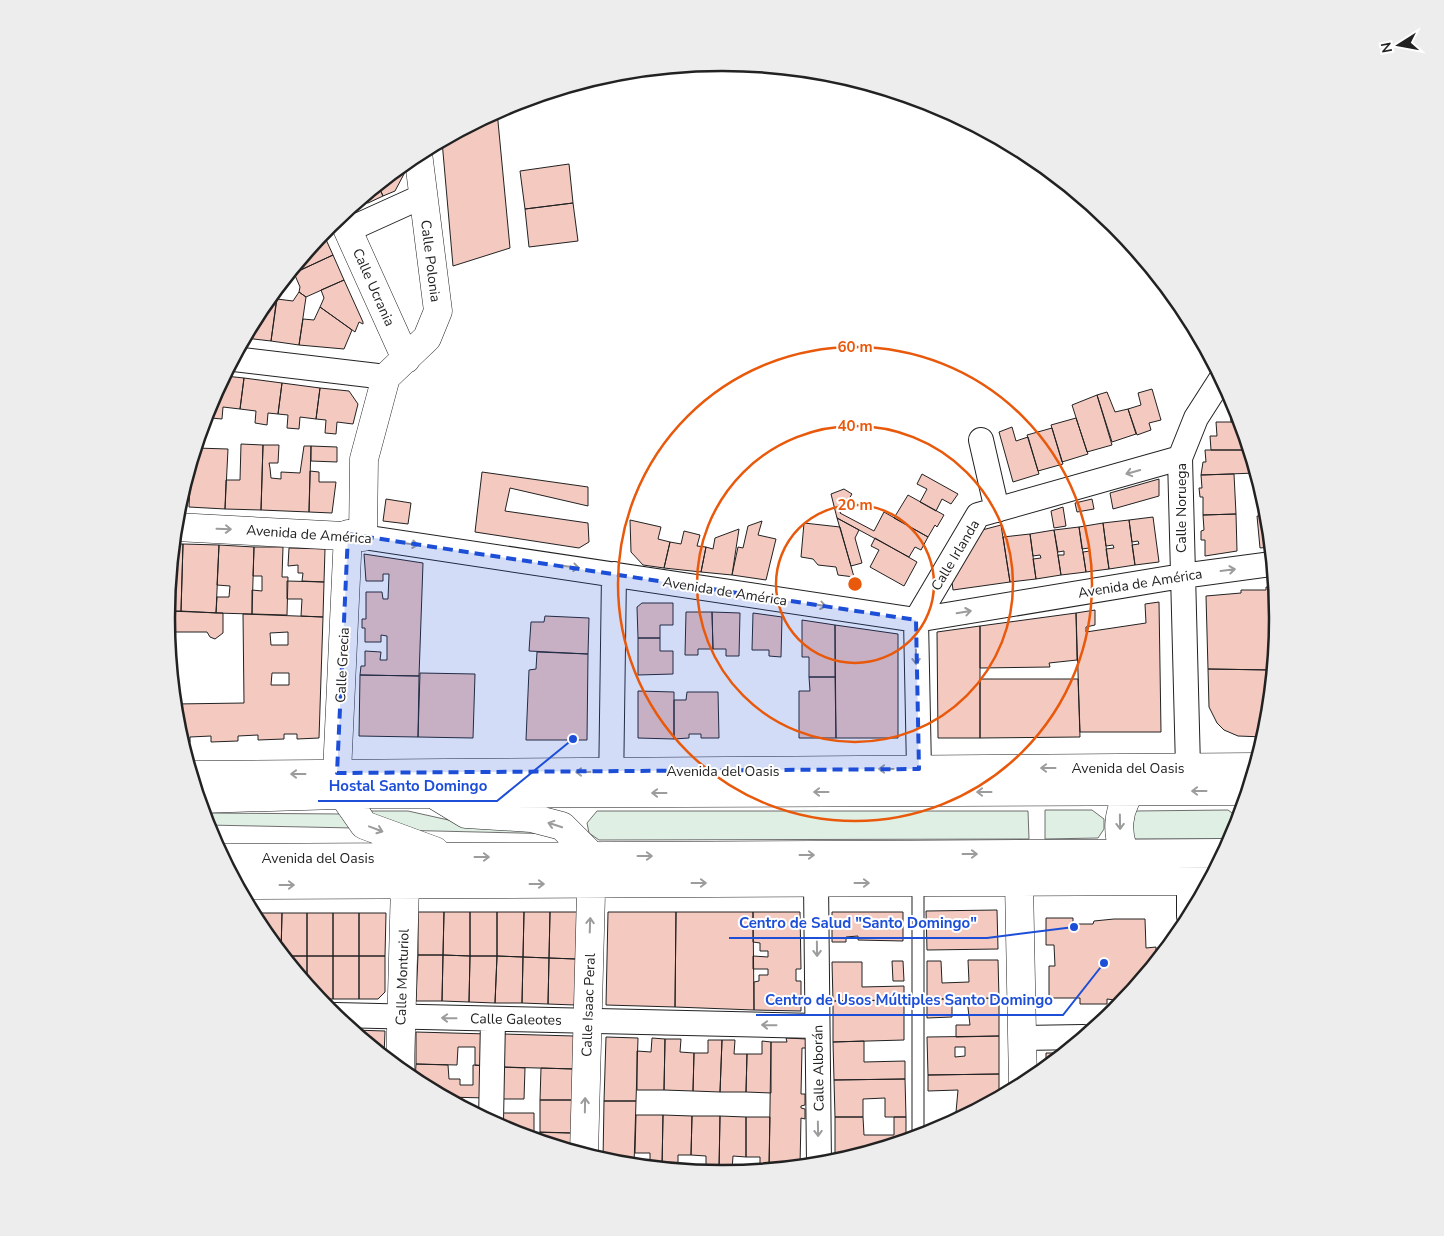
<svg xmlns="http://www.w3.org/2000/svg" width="1444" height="1236" font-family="'Nunito Sans',sans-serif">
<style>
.green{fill:#e0efe3;stroke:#6f6f6f}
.building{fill:#f3c9c0;stroke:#222;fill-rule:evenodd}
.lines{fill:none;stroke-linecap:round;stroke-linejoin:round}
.lane-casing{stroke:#222;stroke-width:13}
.street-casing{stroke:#222;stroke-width:26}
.secondary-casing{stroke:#222;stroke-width:29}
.lane{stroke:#fff;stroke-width:11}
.street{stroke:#fff;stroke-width:24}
.secondary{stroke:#fff;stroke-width:28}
.oneway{stroke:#9c9c9c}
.marked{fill:#1d4ed8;fill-opacity:0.2;stroke:#1d4ed8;stroke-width:4;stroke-dasharray:10 6;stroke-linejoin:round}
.ring{fill:none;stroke:#e8590c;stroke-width:2.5}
.labels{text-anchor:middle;stroke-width:4;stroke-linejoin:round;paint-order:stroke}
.street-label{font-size:14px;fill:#222;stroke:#fff}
.rim{fill:none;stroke:#222;stroke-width:2.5}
.centre{fill:#e8590c;stroke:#fff;stroke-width:2.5}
.ring-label{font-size:15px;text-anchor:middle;font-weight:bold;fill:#e8590c;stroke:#fff;stroke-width:4;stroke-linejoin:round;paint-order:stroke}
.leader{fill:none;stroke:#1d4ed8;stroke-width:2}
.callout-dot{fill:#1d4ed8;stroke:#fff;stroke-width:2}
.callout-label{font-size:15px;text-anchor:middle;font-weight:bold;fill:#1d4ed8;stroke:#fff;stroke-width:4;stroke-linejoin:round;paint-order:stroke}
</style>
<rect width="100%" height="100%" fill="#fff"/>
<path class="green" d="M1045,810H1092L1104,819V829L1098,838L1045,839Z
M1228,810L1239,818L1230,839H1135L1127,834L1134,811Z
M368,811H408L462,823L561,834L394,830Z
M597,811H1028L1029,839L599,840L589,833L587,823Z
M203,813L343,814L354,828L207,825Z"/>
<path class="building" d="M497,111L510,248L453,266L442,141Z
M569,164L573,203L525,209L520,171Z
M403,165L404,174L395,191L383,196L378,185Z
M378,185L383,196L368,203L359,201Z
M573,203L578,241L529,247L525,209Z
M323,233L333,255L288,276Z
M333,255L344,280L306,297L299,292L300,287L294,273Z
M344,280L363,322V324L359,322L355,332L320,307L324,298L321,290Z
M278,288L271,341L245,338L260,309Z
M299,292L306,297L299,345L271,341L277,299L293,301Z
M320,307L352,330L344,349L299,345L303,319L314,320Z
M225,376L244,378L240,409L223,407L222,419L211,418L212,406L209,405Z
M244,378L282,383L278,414L268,413L267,425L255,423L256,411L240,409Z
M282,383L320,388L316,419L300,417L299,429L287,428L288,415L278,414Z
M320,388L349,391L358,404L353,424L337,422L336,434L325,433L326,420L316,419Z
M1152,389L1161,420L1149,423L1151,430L1137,435L1128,409L1141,405L1138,393Z
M1107,392L1115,412L1128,409L1136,434L1112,442L1097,395Z
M1097,395L1112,445L1087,452L1072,405Z
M1230,411H1237L1240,422H1231Z
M1076,418L1088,454L1062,462L1051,425Z
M1216,422H1240L1249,450H1211L1210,436H1217Z
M1012,427L1016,441L1028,437L1039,474L1013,482L999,432Z
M1052,428L1063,464L1038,471L1027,435Z
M241,444L263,445L261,510L225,509L226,480H240Z
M263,445H279L278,463H269L270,468L271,478L281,479V472L300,473L304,446H311L309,512L261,510Z
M311,446L337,447V462L311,461Z
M196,448L228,449L225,509L189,507L191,464Z
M1205,450H1249L1256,473L1201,475L1203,462H1206Z
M310,471L319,472V482H336L332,513L309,512Z
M482,472L588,487V506L510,488L505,511L588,523L589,542L579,548L475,532Z
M922,474L958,494L951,504L942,499L936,511L920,502L927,489L917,484Z
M1234,474L1236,514L1203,515V497H1200L1199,488H1202L1201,475Z
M1159,479V496L1113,509L1110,493Z
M844,489L852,494L840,513L874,531L884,512L928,537L921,550L915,547L909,557L837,518L831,494Z
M908,495L944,515L937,527L935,525L928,537L894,518Z
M386,499L411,503L408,524L383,521Z
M1092,499L1094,509L1077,512L1075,503Z
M1063,507L1066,526L1054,528L1051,511Z
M1236,514L1237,551L1205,556V540H1201V531L1204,530L1203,515Z
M1267,515L1270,547L1260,548L1257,516Z
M1153,517L1159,562L1135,565L1132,545L1139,544L1138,541L1132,542L1129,520Z
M837,518L859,530L855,538L862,563L851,566Z
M630,520L661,527L658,539L670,542L664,568L643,565L631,552Z
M1129,520L1135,565L1109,569L1106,549L1114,548L1113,545L1106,546L1103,523Z
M762,521L758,535L776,539L766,580L732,575L738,547L743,548L748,526Z
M804,523L840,527L854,577L838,575L836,567L818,565L813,559L801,557Z
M1103,523L1109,569L1086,572L1083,552L1090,551L1089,548L1082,549L1079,527Z
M1001,525L1010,582L953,590L952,582L982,530Z
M1079,527L1086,572L1061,575L1058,555H1064V551L1058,552L1054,530Z
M739,529L732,575L701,572L706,547L713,549L715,538Z
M1054,530L1061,575L1036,579L1033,559L1041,558L1040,555L1033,556L1030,534Z
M684,531L700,535L697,546L706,547L701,572L664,568L670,542L681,544Z
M1030,534L1036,579L1010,582L1003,537Z
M875,538L917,562L904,586L870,567L879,550L871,546Z
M174,544H183L181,611H167Z
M183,544L219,545L216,613L181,611Z
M219,545L254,547L252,614L216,613L217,597H229L230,586L217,585Z
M254,547H283L282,577H288L287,615L252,614V590L262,591V576H253Z
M289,548L325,549L324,582L302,581L303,573H298V565L288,566Z
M364,554L423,563L419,676L360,675L361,666H365V651L381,652L380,660H387V636L381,635V642H365V628H362V619H366V592H382L383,599H388L389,574H383V581H366Z
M287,581L324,582L323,617L301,616L302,599H287Z
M1266,587H1274L1277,618L1272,670L1208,669L1206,596L1241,593V590H1266Z
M1159,602L1161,732H1080L1076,613L1095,610V625L1086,627V632L1146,623L1145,604Z
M642,603H673V625H660V638H638L637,607Z
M167,611L223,613V633L215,639L210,637L207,632H168Z
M686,612H712L713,649H698V655H685Z
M712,612L740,613L739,656H726V649H713Z
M753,613L782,617L781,657L769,656V650H752Z
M1076,613L1077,660L1049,663L1050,667L980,668V626Z
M243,614L323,617L319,738L297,739V734H284V739L258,740V735L238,736V741L211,742V736L190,737V742L182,743L177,726L175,704L244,703ZM288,632V645H271L270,633ZM272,673H289V685H271Z
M545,616L589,618L588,654L529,651L531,622H544Z
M802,620L835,625V677H809V657H802Z
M835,625L898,634V738H836Z
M980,626V738H938L937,632Z
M638,638H660V651H673V674L638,675Z
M537,652L588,654L587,740H526L529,670L536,669Z
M1208,669L1272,670L1267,727L1264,737L1238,736L1224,730L1217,723L1209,707Z
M420,673L475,674L473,738L418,737Z
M360,675L419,676L418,737L359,736Z
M809,677H835L836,738H799V691H810Z
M980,679H1078L1080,737L980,738Z
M638,691L674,692V739L638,738Z
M687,692H718L719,738H701V734H689V738L674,739V700H686Z
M997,910L998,949L927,950L926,911Z
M418,912H444L443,955H418Z
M444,912H470V956L443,955Z
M470,912H497V956H470Z
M497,912H524L523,957L497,956Z
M524,912H550L549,958L523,957Z
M550,912H577L576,959L549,958Z
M608,912H676L675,1007L606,1005Z
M676,912H753L754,1010L675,1007Z
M753,912H800L801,969H796V981H801V1011L754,1010V982L759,981V975H768V969H753V956L768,957V951H760V943L753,942Z
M832,912H903V941L858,940V936L846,937V942H832Z
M256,913H282L281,953L260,926L256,919Z
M282,913H307V956H284L281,953Z
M307,913H333V956H307Z
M333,913H359V956H333Z
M359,913H386L385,956H359Z
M1046,918H1073V924H1093L1094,921L1114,919H1145L1146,948L1156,947V961L1123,1001L1107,999V1004H1080V998H1049V966H1055L1054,945H1046Z
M418,955H443L442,1001H416Z
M443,955L470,956L469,1002L442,1001Z
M284,956H307V984Z
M307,956H333V999H319L307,984Z
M333,956H359V999H333Z
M359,956H385V992L378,999H359Z
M470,956H497L495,1003L469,1002Z
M497,956L523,957L522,1003H495Z
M523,957L549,958L548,1004L522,1003Z
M549,958L576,959L575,1005L548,1004Z
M968,960H998L999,998L927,999V961H941L942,983L969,982Z
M892,961H903L904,981H893Z
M832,962H862V987L904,986V1000L833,1001Z
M999,998V1036L956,1037V1025H970L967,999Z
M927,999H952V1017L927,1018Z
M904,1000V1040L833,1042V1001Z
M353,1030L385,1031L384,1056Z
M416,1032L488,1034L487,1066L475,1065V1047H458L457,1065L416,1064Z
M503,1034L574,1036V1069L502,1067Z
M999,1036V1074L928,1075L927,1037ZM955,1047H965V1056L955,1057Z
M606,1037L638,1038L636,1101H604Z
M652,1038L665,1039L664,1090H637V1051L651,1052Z
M786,1038L807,1039V1048H802L801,1094H805V1105L801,1106V1108L805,1109V1119L801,1118L800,1166L769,1169L771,1042H787Z
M665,1039H681L680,1052L694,1053L693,1091L664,1090Z
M708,1040H722L720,1092L693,1091L694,1053H708Z
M722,1040H735L734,1054H747L746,1092H720Z
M762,1041L771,1042V1093L746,1092L747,1054H762Z
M864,1041V1062L905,1061V1079L834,1080L833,1042Z
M1046,1053H1063L1046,1067Z
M416,1064L448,1065L449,1079H460V1085H473V1065L487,1066L486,1098L446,1097L415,1081Z
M502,1067L525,1068L524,1099H502Z
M541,1068L574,1069L573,1100H540Z
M999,1074V1097L971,1112H956L958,1090L928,1091V1075Z
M905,1079L906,1117H885V1098L863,1099V1117H835L834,1080Z
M540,1100H573L572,1133L540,1132Z
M604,1101H636L634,1165L603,1160Z
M501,1113H534V1132L510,1131L501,1127Z
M636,1115H663L662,1168L650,1166V1153H635Z
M663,1115L692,1116L691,1155H678V1169L662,1168Z
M692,1116H720L719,1170H706V1156L691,1155Z
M720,1116L746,1117V1157L733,1156L732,1170H719Z
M746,1117H770L769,1169L760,1170V1157H746Z
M835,1117H863L864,1135H894V1117H906V1140L855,1155L835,1156Z
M940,1128L934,1131L929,1133V1129Z
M523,1132L572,1133V1150L523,1135Z
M855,1155L835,1161V1156Z"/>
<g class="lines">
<defs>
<path id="lane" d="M918,882V1136"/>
<path id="street" d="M348,230L423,196
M234,359L386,377
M981,440L997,510
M363,537L916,620L1182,576L1272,564
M1188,767L1180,458L1196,418L1221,379
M919,769L916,620L978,515L1180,458
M611,789L614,574
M1189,881V916
M816,883L819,1164
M335,1015L817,1026
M1022,1038L1083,1037
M491,1121L493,1019"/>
<path id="secondary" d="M341,215L406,359
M176,527L363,537L364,459L386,377L427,338L438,311L418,153
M348,534L337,773L343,795L364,825L435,851
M192,775L1255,767
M433,794L466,814L531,818L562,826L592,856L584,1154
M199,799L371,794L1247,791
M223,858L1223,853
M1133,869C1113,837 1114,807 1141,779
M1019,882L1023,1084
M238,885L1208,881
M400,1069L405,884"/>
</defs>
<use href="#lane" class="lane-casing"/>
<use href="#street" class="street-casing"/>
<use href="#secondary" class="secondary-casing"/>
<use href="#lane" class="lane"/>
<use href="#street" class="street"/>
<use href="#secondary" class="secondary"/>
</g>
<defs><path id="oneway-shaft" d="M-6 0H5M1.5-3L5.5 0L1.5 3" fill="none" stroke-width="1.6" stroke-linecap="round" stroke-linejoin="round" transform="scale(1.25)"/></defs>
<g class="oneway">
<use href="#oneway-shaft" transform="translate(1133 472) rotate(164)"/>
<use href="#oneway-shaft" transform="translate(224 529) rotate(2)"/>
<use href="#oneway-shaft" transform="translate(411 544) rotate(8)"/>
<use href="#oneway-shaft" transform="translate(572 567) rotate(8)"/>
<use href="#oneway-shaft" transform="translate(1228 570) rotate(-7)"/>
<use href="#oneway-shaft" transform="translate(819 605) rotate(9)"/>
<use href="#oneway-shaft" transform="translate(964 612) rotate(-9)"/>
<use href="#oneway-shaft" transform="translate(916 657) rotate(89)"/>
<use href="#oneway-shaft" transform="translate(1048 768) rotate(180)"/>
<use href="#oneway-shaft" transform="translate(886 769) rotate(180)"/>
<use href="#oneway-shaft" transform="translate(583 772) rotate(180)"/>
<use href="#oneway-shaft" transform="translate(298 774) rotate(180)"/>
<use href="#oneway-shaft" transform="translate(1199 791) rotate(180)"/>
<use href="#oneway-shaft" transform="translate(821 792) rotate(180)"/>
<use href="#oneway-shaft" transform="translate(984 792) rotate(180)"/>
<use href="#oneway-shaft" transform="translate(659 793) rotate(180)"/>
<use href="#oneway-shaft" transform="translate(1120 822) rotate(89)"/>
<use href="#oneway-shaft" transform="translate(555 825) rotate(-162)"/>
<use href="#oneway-shaft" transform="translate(376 829) rotate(21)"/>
<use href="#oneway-shaft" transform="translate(970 854)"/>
<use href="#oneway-shaft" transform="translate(807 855)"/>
<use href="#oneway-shaft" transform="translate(645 856)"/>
<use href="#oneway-shaft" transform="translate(482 857)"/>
<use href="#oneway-shaft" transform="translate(699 883)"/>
<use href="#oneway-shaft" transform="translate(862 883)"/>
<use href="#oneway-shaft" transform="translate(537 884)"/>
<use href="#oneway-shaft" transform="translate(287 885)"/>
<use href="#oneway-shaft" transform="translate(590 925) rotate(-88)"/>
<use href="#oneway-shaft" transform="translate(817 949) rotate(89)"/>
<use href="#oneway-shaft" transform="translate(449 1018) rotate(-179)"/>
<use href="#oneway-shaft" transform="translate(769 1025) rotate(-179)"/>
<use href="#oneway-shaft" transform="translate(585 1105) rotate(-89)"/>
<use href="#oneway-shaft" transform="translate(818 1129) rotate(89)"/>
</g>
<path class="marked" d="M348,534L916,620L919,769L337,773Z"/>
<g class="ring">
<circle cx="855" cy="584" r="79"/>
<circle cx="855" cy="584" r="158"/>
<circle cx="855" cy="584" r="237"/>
</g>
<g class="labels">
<g class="street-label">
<text transform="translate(431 261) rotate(83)" y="5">Calle Polonia</text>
<text transform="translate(374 287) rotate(66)" y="5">Calle Ucrania</text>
<text transform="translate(1181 508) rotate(-90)" y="5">Calle Noruega</text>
<text transform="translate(309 534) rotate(4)" y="5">Avenida de América</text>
<text transform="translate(955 555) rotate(-59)" y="5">Calle Irlanda</text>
<text transform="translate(1140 583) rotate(-9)" y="5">Avenida de América</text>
<text transform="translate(725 591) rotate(9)" y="5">Avenida de América</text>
<text transform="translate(342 665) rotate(-87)" y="5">Calle Grecia</text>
<text x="1128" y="773">Avenida del Oasis</text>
<text x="723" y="776">Avenida del Oasis</text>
<text x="318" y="863">Avenida del Oasis</text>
<text transform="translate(402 977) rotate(-88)" y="5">Calle Monturiol</text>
<text transform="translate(588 1005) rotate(-88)" y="5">Calle Isaac Peral</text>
<text transform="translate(516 1019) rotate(1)" y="5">Calle Galeotes</text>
<text transform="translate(818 1068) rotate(-91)" y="5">Calle Alborán</text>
</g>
</g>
<path d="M0 0H1444V1236H0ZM175 618a547 547 0 1 1 1094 0a547 547 0 1 1-1094 0Z" fill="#ededed" fill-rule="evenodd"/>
<path class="rim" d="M175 618a547 547 0 1 1 1094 0a547 547 0 1 1-1094 0Z"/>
<circle cx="855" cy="584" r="8" class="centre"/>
<g class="ring-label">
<text x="855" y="352">60 m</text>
<text x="855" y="431">40 m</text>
<text x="855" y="510">20 m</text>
</g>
<path class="leader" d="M573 739L497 801H318M1074 927L987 938H729M1104 963L1063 1015H756"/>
<g class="callout-dot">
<circle cx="573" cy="739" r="5"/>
<circle cx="1074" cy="927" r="5"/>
<circle cx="1104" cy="963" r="5"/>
</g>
<g class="callout-label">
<text x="408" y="791">Hostal Santo Domingo</text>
<text x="858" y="928">Centro de Salud "Santo Domingo"</text>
<text x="909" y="1005">Centro de Usos Múltiples Santo Domingo</text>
</g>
<g transform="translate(1399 45) rotate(259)" stroke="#ffffff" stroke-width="4" paint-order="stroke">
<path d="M0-4L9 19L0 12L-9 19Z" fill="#222222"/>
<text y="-8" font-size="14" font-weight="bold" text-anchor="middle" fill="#222222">N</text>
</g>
</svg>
